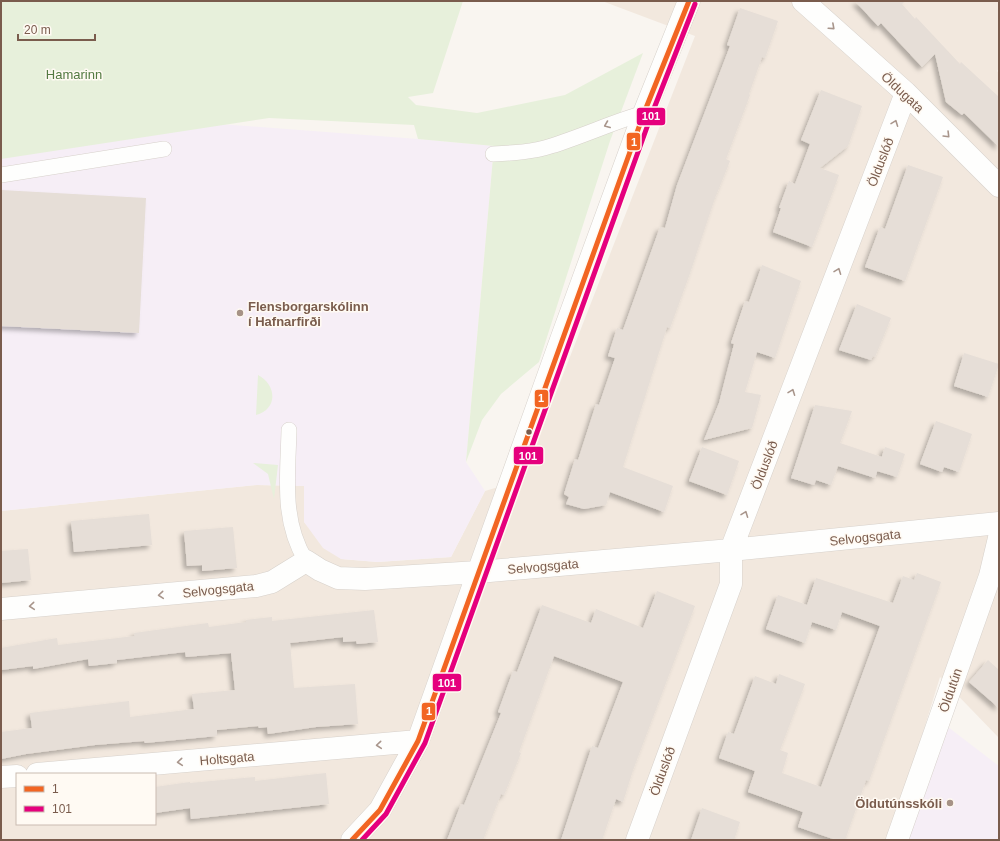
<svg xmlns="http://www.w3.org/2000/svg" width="1000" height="841" font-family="Arial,sans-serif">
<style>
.residential{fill:#f2e8de;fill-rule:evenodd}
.education{fill:#f6eef6}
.green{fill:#e7f0db}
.building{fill:#e6ded7;filter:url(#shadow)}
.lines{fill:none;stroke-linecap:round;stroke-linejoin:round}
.lane-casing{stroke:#d7d1cb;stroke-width:16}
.street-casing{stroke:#d7d1cb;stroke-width:23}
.lane{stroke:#fefefd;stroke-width:15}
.street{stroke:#fefefd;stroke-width:22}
.bus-1-casing{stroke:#fffaf3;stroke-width:8}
.bus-2-casing{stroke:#fffaf3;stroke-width:8}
.bus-1{stroke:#f26522;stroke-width:5}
.bus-2{stroke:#e5007d;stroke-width:5}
.oneway{stroke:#a8958b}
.poi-dot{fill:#a69286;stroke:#fffaf3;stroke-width:1.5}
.bus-dot{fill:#7a5c4d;stroke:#fffaf3;stroke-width:1.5}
.labels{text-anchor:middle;stroke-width:3;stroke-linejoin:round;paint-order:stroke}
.park-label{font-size:13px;fill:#537a41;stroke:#fffaf3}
.street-label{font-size:13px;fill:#7a5c4d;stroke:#fffaf3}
.poi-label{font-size:13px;font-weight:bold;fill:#7a5c4d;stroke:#fffaf3;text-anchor:start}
.line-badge{stroke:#fffaf3;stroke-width:1.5}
.badge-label{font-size:11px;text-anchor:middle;font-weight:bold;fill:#fff}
</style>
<defs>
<filter id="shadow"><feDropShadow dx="-3.5" dy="3.5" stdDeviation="2" flood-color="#0004"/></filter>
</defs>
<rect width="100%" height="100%" fill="#f9f5f0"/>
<path class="residential" d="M602,1H999V68L997,71L999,73V738L940,677L890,840H1V511L257,485L304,486V522L341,559L378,562L451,557L485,491L522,480L695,36ZM17,774H155V824H17Z"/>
<path class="education" d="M206,123L418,139L494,146L466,462L485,491L451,557L377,562L341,559L323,548L304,522V486L257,485L1,511V157Z
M948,727L999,766V840H890L924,729Z"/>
<path class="green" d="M1,1H463L433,93L408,97L416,105L477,113L565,95L643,53L610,141L539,362L501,394L482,420L466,462L494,146L418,139L414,125L269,118L1,159Z
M258,375C277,385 278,409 256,415Z
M253,463L278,465L274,499L268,474Z"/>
<path class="building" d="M855,1H905L902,4L915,19L916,17L960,64L961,62L999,97V147L964,113L962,115L946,102L935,54L922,67L881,23L878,26Z
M740,8L778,21L765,58L762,57L749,94L750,95L726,159L730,161L715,198L689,276L670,328L667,327L623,467L673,486L664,512L610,492L606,505L584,509L566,504L569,497L564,494L575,459L578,460L596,404L599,405L615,358L608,356L617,328L623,330L660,227L665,228L677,185L730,46L727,45Z
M821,90L862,106L848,146L820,168L839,175L812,247L773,232L781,208H779L789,181L795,184L810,144L801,140Z
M908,165L943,177L905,281L865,267L880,227L885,229Z
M1,190L146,198L139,333L1,326Z
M762,265L801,281L775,358L757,352L745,392L761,395L752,428L704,440L719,403L734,344L731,343L745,301L749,302Z
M857,304L891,318L875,357L873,356L871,360L839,350Z
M964,353L999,364L988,397L954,386Z
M815,405L852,411L840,443L882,457L875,478L838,466L831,485L816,480L814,485L791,478Z
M936,421L972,434L959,472L944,467L942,472L920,464Z
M702,447L739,461L727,495L689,481Z
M885,447L905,454L897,477L877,471Z
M149,514L152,545L74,552L71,521Z
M233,527L237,568L202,571V565L187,566L184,531Z
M28,549L31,580L1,583V551Z
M917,573L941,582L869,781L866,780L845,840H836L798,827L803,812L748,792L755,771L719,758L728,732L734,734L755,676L776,684L779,674L805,684L780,750L788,753L782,773L821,787L880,626L842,612L836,630L812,622L805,643L766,629L778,595L807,605L816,578L893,603L903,576L914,580Z
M657,591L695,606L633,770L623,802L616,799L602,840H561L592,746L598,748L623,682L554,656L519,752L521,753L504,795L501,794L483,840H447L461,804L464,805L501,713L498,712L513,671L517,672L542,605L591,623L596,609L643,628Z
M374,610L378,642L357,644L356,641L343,642V637L290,643L294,688L355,684L358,724L316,727L268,734L267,727L259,728L258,726L217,730V736L145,743L144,741L95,745L26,754L1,759V732L32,728L30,713L129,701L130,717L194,709L192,694L235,690L231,653L186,657L185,652L117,660V663L89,666L88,659L33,669V666L1,670V648L57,638L58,645L135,636L134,633L208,623L209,627L246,622V620L272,617V621Z
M988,660L999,670V708L969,682Z
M326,773L329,804L191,819L190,808L155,813V787L190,782V783L255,777V781Z
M702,808L740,822L734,840H691Z"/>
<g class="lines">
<defs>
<path id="lane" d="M493,154C513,153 533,152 551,146C583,136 613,122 644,113
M1,175L164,149
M289,430C288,476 281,520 306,561"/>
<path id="street" d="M803,1L906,93L999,186
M1,609L256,586L272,582L306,561L320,570L338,578L365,579L478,572L731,550L999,523
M37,774L418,741
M1,777L17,776
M352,840L380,810L418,741L562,337L644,113L689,1
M637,840L731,584V550L906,93
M897,840L990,576L999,538"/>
</defs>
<use href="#lane" class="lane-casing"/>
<use href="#street" class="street-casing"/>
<use href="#lane" class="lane"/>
<use href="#street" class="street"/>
<defs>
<path id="bus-1" d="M352,840L380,810L418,741L644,113L689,1"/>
<path id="bus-2" d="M362,840L386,814L425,743L651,116L695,4"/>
</defs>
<use href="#bus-1" class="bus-1-casing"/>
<use href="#bus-2" class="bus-2-casing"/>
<use href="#bus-1" class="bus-1"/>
<use href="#bus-2" class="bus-2"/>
</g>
<defs><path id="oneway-chevron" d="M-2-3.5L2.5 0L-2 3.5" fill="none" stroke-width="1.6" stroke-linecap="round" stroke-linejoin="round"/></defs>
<g class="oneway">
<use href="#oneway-chevron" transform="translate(832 27) rotate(42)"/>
<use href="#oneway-chevron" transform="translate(895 123) rotate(-69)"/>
<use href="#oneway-chevron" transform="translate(607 125) rotate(158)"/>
<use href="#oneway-chevron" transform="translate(947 135) rotate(45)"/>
<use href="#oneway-chevron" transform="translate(838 271) rotate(-69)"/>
<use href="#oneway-chevron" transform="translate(792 392) rotate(-69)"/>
<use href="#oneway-chevron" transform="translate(745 514) rotate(-69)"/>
<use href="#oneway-chevron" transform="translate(161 595) rotate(175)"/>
<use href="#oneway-chevron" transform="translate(32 606) rotate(175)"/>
<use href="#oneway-chevron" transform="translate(379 745) rotate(175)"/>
<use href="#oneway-chevron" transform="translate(180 762) rotate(175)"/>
</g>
<g class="poi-dot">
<circle cx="240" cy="313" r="4"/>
<circle cx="950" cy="803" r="4"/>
</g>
<circle class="bus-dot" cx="529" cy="432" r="3.5"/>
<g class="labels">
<g class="park-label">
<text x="74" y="79">Hamarinn</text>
</g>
<g class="street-label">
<text transform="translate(903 92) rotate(43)" y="5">Öldugata</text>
<text transform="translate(880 162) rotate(-69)" y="5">Ölduslóð</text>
<text transform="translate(764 465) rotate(-69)" y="5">Ölduslóð</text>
<text transform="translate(865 537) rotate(-6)" y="5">Selvogsgata</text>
<text transform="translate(543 566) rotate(-5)" y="5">Selvogsgata</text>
<text transform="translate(218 589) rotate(-6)" y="5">Selvogsgata</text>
<text transform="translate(950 690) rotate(-71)" y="5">Öldutún</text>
<text transform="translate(227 758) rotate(-5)" y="5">Holtsgata</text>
<text transform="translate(662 771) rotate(-70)" y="5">Ölduslóð</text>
</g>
<g class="poi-label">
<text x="248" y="311">Flensborgarskólinn<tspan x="248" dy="15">í Hafnarfirði</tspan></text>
<text x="942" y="808" text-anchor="end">Öldutúnsskóli</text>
</g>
</g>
<g class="line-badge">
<rect x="636" y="107" width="30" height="19" rx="4" fill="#e5007d"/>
<rect x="626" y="132" width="15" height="19" rx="4" fill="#f26522"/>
<rect x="534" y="389" width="15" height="19" rx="4" fill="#f26522"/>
<rect x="513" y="446" width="31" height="19" rx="4" fill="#e5007d"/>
<rect x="432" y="673" width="30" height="19" rx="4" fill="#e5007d"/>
<rect x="421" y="702" width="15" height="19" rx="4" fill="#f26522"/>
</g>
<g class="badge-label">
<text x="651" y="120">101</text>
<text x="634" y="146">1</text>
<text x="541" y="402">1</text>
<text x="528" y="460">101</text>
<text x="447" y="687">101</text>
<text x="429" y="715">1</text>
</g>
<rect width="1000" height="841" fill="none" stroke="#7a5c4d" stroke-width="4"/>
<rect x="16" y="773" width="140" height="52" fill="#fffaf3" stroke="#cabbb1"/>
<rect x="24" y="786" width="20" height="6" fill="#f26522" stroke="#cabbb1"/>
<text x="52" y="793" font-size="12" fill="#7a5c4d">1</text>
<rect x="24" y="806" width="20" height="6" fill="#e5007d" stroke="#cabbb1"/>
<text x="52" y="813" font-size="12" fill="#7a5c4d">101</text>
<path d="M18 34v6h77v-6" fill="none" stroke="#7a5c4d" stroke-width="2"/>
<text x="24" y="34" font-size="12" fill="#7a5c4d" stroke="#fffaf3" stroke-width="3" paint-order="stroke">20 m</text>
</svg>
